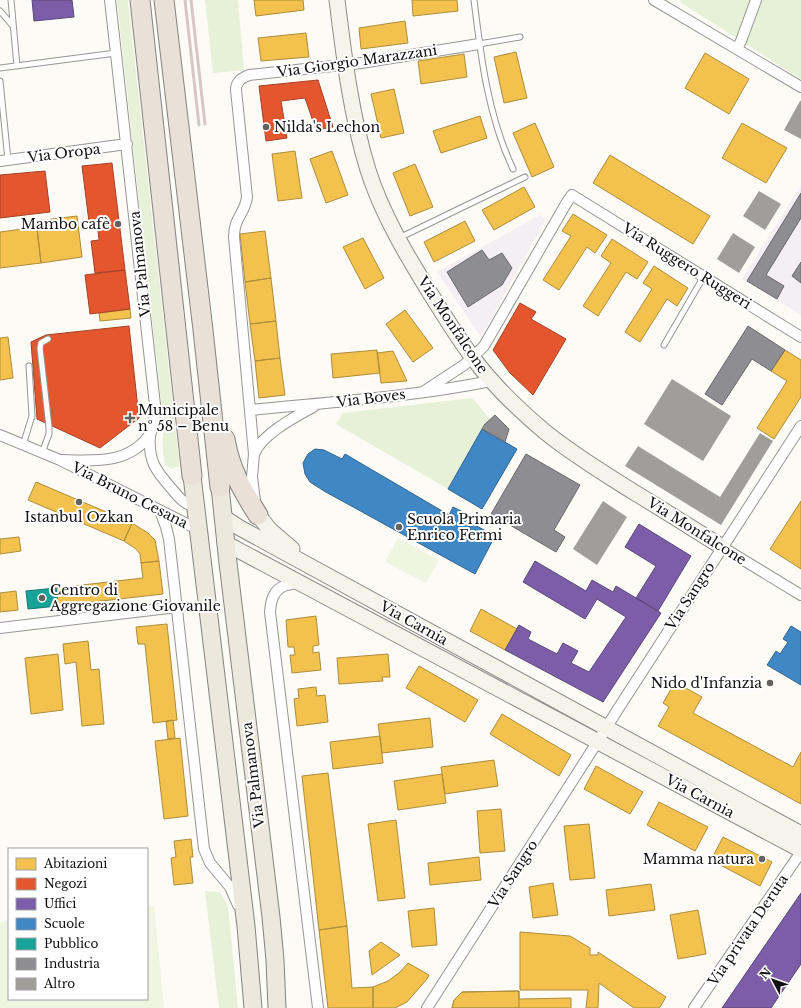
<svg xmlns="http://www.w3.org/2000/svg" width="801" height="1008" font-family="'Libre Baskerville',serif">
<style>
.industrial{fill:#f4eff2}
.green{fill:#e6f1d7}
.pitch{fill:#eff5e0}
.homes{fill:#f2c14e;stroke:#ae8c3b}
.shops{fill:#e4572e;stroke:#a44225}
.offices{fill:#7b5ea7;stroke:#5b477a}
.schools{fill:#3f88c5;stroke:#31648f}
.public{fill:#17a398;stroke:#15776f}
.industry{fill:#8d8d92;stroke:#68686b}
.building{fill:#a09e9b}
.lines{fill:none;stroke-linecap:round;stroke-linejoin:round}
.lane-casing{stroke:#969694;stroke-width:7}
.street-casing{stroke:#969694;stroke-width:12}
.secondary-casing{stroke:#8d8c8a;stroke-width:17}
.primary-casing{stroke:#848381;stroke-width:19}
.highway-casing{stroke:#848381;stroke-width:21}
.lane{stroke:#fffefe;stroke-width:5}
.street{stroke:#fffefe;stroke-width:10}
.secondary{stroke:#f5f4eb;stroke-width:15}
.primary{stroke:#ece8dc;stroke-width:17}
.highway{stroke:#e9e0d7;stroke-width:19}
.rail{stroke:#d8c6c6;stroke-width:3}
.poi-dot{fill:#636260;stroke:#fff;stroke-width:1.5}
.labels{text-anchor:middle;stroke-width:4;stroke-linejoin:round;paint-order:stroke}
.street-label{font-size:14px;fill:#101010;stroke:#fff}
.poi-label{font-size:14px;fill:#101010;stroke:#fff;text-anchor:start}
</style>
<rect width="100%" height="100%" fill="#fcfbf6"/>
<path class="industrial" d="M801,185V315L742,279Z
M540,215L546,219L481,337L437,272Z"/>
<path class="green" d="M117,0H128L179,461V467H175L172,469L165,465C162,449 162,443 164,427Z
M205,0H238L244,70L213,73Z
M681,0H801V79L680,2Z
M472,398L490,419L485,424L448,489L336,424L343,413Z
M205,891L220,892L228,906L238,1008H219Z"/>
<path class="pitch" d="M398,538L439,560L426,583L385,562Z
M154,906L164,1008H0V922L9,921V999H147V907Z"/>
<path class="homes" d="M254,0H303L304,10L256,16Z
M412,0H457L458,11L413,16Z
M405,21L408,43L361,49L359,28Z
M306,33L309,57L261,61L258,38Z
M516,52L527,98L504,103L494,57Z
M705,53L749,79L729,114L685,88Z
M464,54L467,77L421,84L418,61Z
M394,89L404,133L381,138L371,94Z
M480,116L487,138L441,153L433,131Z
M535,123L554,167L532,177L513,133Z
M742,123L787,148L766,183L722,158Z
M295,151L302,198L278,201L272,154Z
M332,151L348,195L326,203L310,159Z
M610,155L710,216L693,244L593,183Z
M415,164L433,207L410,216L393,173Z
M524,187L535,207L494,230L482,210Z
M573,214L607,235L595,253L587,247L559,290L543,280L571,236L562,231Z
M77,216L82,257L41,263L36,221Z
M465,221L475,241L434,262L424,242Z
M37,227L41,263L0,268V232Z
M265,231L271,278L245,282L240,234Z
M363,238L384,278L365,289L343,247Z
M612,239L648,262L637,279L626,272L598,316L583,306L611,263L601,256Z
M654,266L688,288L677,306L667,299L640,342L625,332L652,289L643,283Z
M271,278L276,321L250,324L245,282Z
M130,309L131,318L100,321L99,313Z
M405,310L433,348L413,362L386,324Z
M276,321L280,358L255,361L250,324Z
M8,337L13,378L0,380V338Z
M377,350L380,373L333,378L331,354Z
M785,350L801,360V397L774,439L757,428L787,381L771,371Z
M393,351L407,381L381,383L377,353Z
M280,358L285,395L259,398L255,361Z
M36,482L132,523L124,541L28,500Z
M801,501V569L770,549Z
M132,523L148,533L155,540L159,561L141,563L140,554L136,549L124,541Z
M19,537L21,551L0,554V539Z
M159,561L163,594L58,606L56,588L143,578L141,563Z
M16,591L18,610L0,612V593Z
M481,609L517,629L505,650L470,631Z
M316,616L319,645L313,646V653L319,652L321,670L292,673L290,655H295L294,647H288L286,620Z
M167,624L177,720L153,723L145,644H138L136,627Z
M88,641L91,670L99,669L104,724L82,726L76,662L65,664L63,644Z
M58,654L63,710L31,714L25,658Z
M388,654L390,677H382L383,681L339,684L337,658Z
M419,666L478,700L465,722L406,688Z
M675,682L702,697L693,713L793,767L801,752V804L658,726L669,707L663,703Z
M316,687L317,696L325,695L328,722L297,726L294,699L299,698L298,689Z
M502,714L571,755L559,776L490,734Z
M430,718L433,747L382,753L378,724Z
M173,720L175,738L168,739L166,721Z
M380,736L383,763L333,769L330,742Z
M180,738L188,816L164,819L155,741Z
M494,760L498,786L445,794L441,767Z
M596,766L643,792L630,814L584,789Z
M328,773L347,926L319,930L302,776Z
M442,774L446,803L398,810L394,781Z
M659,802L708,827L695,851L647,825Z
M501,809L505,851L480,853L477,811Z
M396,820L405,898L378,901L368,824Z
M589,824L595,878L570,880L564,826Z
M723,837L772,862L760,886L711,860Z
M191,839L193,857H190L193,883L174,885L171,858L176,857L174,841Z
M479,857L481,880L430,885L428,863Z
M553,883L558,915L533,918L529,887Z
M651,884L655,910L609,916L606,890Z
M434,908L437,945L412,947L408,911Z
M698,910L706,954L678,959L670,915Z
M347,926L352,988L373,987V1008H328L319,930Z
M520,932L570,936L590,948V955H598V952L666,997L660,1007L658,1008H634L599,983L598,1008H586L588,990H520Z
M381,942L400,955L372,975L369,951Z
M408,963L429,975L427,979L407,1002L395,1008H373V987L388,981L400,972Z
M519,991V999L571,998V1008H452L454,1000L462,992Z
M519,991V1008H452L454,1000L462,992Z"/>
<path class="shops" d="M318,80L333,127L316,130L305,98L281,101L287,138L266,141L259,86Z
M112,163L125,270L95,273L91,241L99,240L97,221L89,222L82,166Z
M45,171L50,212L0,218V175Z
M125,270L130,309L90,314L85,275Z
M520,303L536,312L531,319L566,339L533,395L510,373L493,350Z
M129,326L139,418L100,448L37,419L31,342L46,335Z"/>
<path class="offices" d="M32,0H72L74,17L34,21Z
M639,524L691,556L658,611L636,598L656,566L625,547Z
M535,561L586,591L592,580L613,592L616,586L661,613L603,702L505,650L519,625L531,632L528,639L557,654L563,643L578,651L571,663L589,672L626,617L597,599L585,619L523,582Z
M801,893V964L771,1008H722Z"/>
<path class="schools" d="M482,429L517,449L482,509L448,489Z
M315,449L324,450L342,459L345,454L449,515L453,507L469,515L464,524L471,527L473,524L495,536L475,574L324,491L310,482L305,474L303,463L308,454Z
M791,626L801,632V685L767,665L776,651L780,654L788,642L783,639Z"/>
<path class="public" d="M56,588L58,606L28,609L26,591Z"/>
<path class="industry" d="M801,193V218L766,275L784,286L777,299L747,281Z
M482,250L489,260L502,253L512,268L502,285L468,307L447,272Z
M801,262V283L792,276Z
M748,326L785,350L771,371L752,359L722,405L705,394Z
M495,415L509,429L505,442L482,429L485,424Z
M526,454L580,485L554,530L565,537L556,552L491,514Z"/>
<path class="building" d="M800,101H801V139L784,130Z
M759,191L781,204L765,230L743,216Z
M733,233L755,247L739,273L717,259Z
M672,379L731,416L703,461L644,424Z
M760,433L773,441L721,525L625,466L638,446L720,497Z
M603,501L627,517L597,565L573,549Z"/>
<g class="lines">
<defs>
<path id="lane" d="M11,0L17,66
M474,0C481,58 488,116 513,169
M0,11L13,26
M479,44L520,37
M0,68L116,53
M0,81L8,160
M399,238L525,177
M664,345L704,276
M23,445L32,416L29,366
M42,453L49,434V427L40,348L41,343L48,339"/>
<path id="street" d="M110,0L155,405C155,410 155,416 154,421C154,426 151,431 150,436C148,461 156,471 172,489C179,498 185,505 197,507
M654,0L801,87
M737,49L741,41L756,0
M0,161L127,144
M423,392L464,365L484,346L567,202L572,195L801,337
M250,410C331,402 411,397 491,381
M0,435L60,460L199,530
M254,454C262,434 295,417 313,407
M63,460C95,461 130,464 150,434
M255,501L252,477L254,454L234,237C234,217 245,214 247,197L236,90C236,81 242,78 249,75L361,63L479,44
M160,511L166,527L169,539L204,849L210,863L230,887L238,905
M722,547L801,595
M299,582C295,584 290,584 286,585C273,590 271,600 270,612L318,1008
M0,628L177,607
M427,1008L598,741L618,709L801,426
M694,1008L801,852"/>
<path id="secondary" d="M337,0C344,57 351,115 368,170C382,214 406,254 430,293C444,315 457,337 473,358C493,385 518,409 544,431C572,454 602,472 632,491C662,509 692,528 722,547
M258,515L270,530L292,549
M223,517L240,528L801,834
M225,543L801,850"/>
<path id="primary" d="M192,476L246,926L253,1008
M220,487L228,563L271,917L275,960L277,1008"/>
<path id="highway" d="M140,0L192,476
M164,0L203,330L220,487
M225,439C230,469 242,490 258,515"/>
</defs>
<use href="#lane" class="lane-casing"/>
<use href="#street" class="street-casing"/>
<use href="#secondary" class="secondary-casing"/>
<use href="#primary" class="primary-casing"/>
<use href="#highway" class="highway-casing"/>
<use href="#lane" class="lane"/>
<use href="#street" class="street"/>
<use href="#secondary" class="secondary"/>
<use href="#primary" class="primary"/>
<use href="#highway" class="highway"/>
<path class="rail" d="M185,0L199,125
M191,0L205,124"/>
</g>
<g class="poi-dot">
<circle cx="266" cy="127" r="4"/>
<circle cx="118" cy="224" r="4"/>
<path d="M128 412h4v4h4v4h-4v4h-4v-4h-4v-4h4z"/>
<circle cx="79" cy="502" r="4"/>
<circle cx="399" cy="527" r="4"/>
<circle cx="42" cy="598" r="4"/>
<circle cx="770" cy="683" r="4"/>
<circle cx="762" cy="859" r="4"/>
</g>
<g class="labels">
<g class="street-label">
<text transform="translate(357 61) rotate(-8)" y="5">Via Giorgio Marazzani</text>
<text transform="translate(64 153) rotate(-7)" y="5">Via Oropa</text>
<text transform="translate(140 264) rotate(-96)" y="5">Via Palmanova</text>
<text transform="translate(687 266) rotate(32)" y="5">Via Ruggero Ruggeri</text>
<text transform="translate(453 325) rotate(56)" y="5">Via Monfalcone</text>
<text transform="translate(371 398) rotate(-7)" y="5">Via Boves</text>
<text transform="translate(130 495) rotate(27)" y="5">Via Bruno Cesana</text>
<text transform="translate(697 531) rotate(32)" y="5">Via Monfalcone</text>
<text transform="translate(690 596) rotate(-57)" y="5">Via Sangro</text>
<text transform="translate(414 623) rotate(29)" y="5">Via Carnia</text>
<text transform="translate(253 775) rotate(-97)" y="5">Via Palmanova</text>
<text transform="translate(700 796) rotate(28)" y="5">Via Carnia</text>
<text transform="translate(513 874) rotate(-57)" y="5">Via Sangro</text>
<text transform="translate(748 930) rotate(-56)" y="5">Via privata Deruta</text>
</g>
<g class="poi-label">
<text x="274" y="132">Nilda's Lechon</text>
<text x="110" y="229" text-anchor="end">Mambo cafè</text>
<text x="138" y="415">Municipale<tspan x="138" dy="16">nº 58 – Benu</tspan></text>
<text x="79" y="522" text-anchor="middle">Istanbul Ozkan</text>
<text x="407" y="524">Scuola Primaria<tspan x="407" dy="16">Enrico Fermi</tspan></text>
<text x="50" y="595">Centro di<tspan x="50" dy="16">Aggregazione Giovanile</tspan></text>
<text x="762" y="688" text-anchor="end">Nido d'Infanzia</text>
<text x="754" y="864" text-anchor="end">Mamma natura</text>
</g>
</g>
<rect x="8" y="848" width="140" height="152" fill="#ffffff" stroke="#9f9f9f"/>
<rect x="16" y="858" width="20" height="12" fill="#f2c14e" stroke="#9f9f9f"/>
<text x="44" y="868" font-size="12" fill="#101010">Abitazioni</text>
<rect x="16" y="878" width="20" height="12" fill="#e4572e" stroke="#9f9f9f"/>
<text x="44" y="888" font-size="12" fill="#101010">Negozi</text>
<rect x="16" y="898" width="20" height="12" fill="#7b5ea7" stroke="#9f9f9f"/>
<text x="44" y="908" font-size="12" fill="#101010">Uffici</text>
<rect x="16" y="918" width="20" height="12" fill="#3f88c5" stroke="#9f9f9f"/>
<text x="44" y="928" font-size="12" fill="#101010">Scuole</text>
<rect x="16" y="938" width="20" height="12" fill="#17a398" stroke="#9f9f9f"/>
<text x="44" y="948" font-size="12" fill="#101010">Pubblico</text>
<rect x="16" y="958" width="20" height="12" fill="#8d8d92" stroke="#9f9f9f"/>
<text x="44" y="968" font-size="12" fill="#101010">Industria</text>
<rect x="16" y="978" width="20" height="12" fill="#a09e9b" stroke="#9f9f9f"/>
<text x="44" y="988" font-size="12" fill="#101010">Altro</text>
<g transform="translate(773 980) rotate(311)" stroke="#ffffff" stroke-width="3" paint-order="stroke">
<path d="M0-3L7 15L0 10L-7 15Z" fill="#101010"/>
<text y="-6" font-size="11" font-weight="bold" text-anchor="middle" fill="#101010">N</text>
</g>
</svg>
